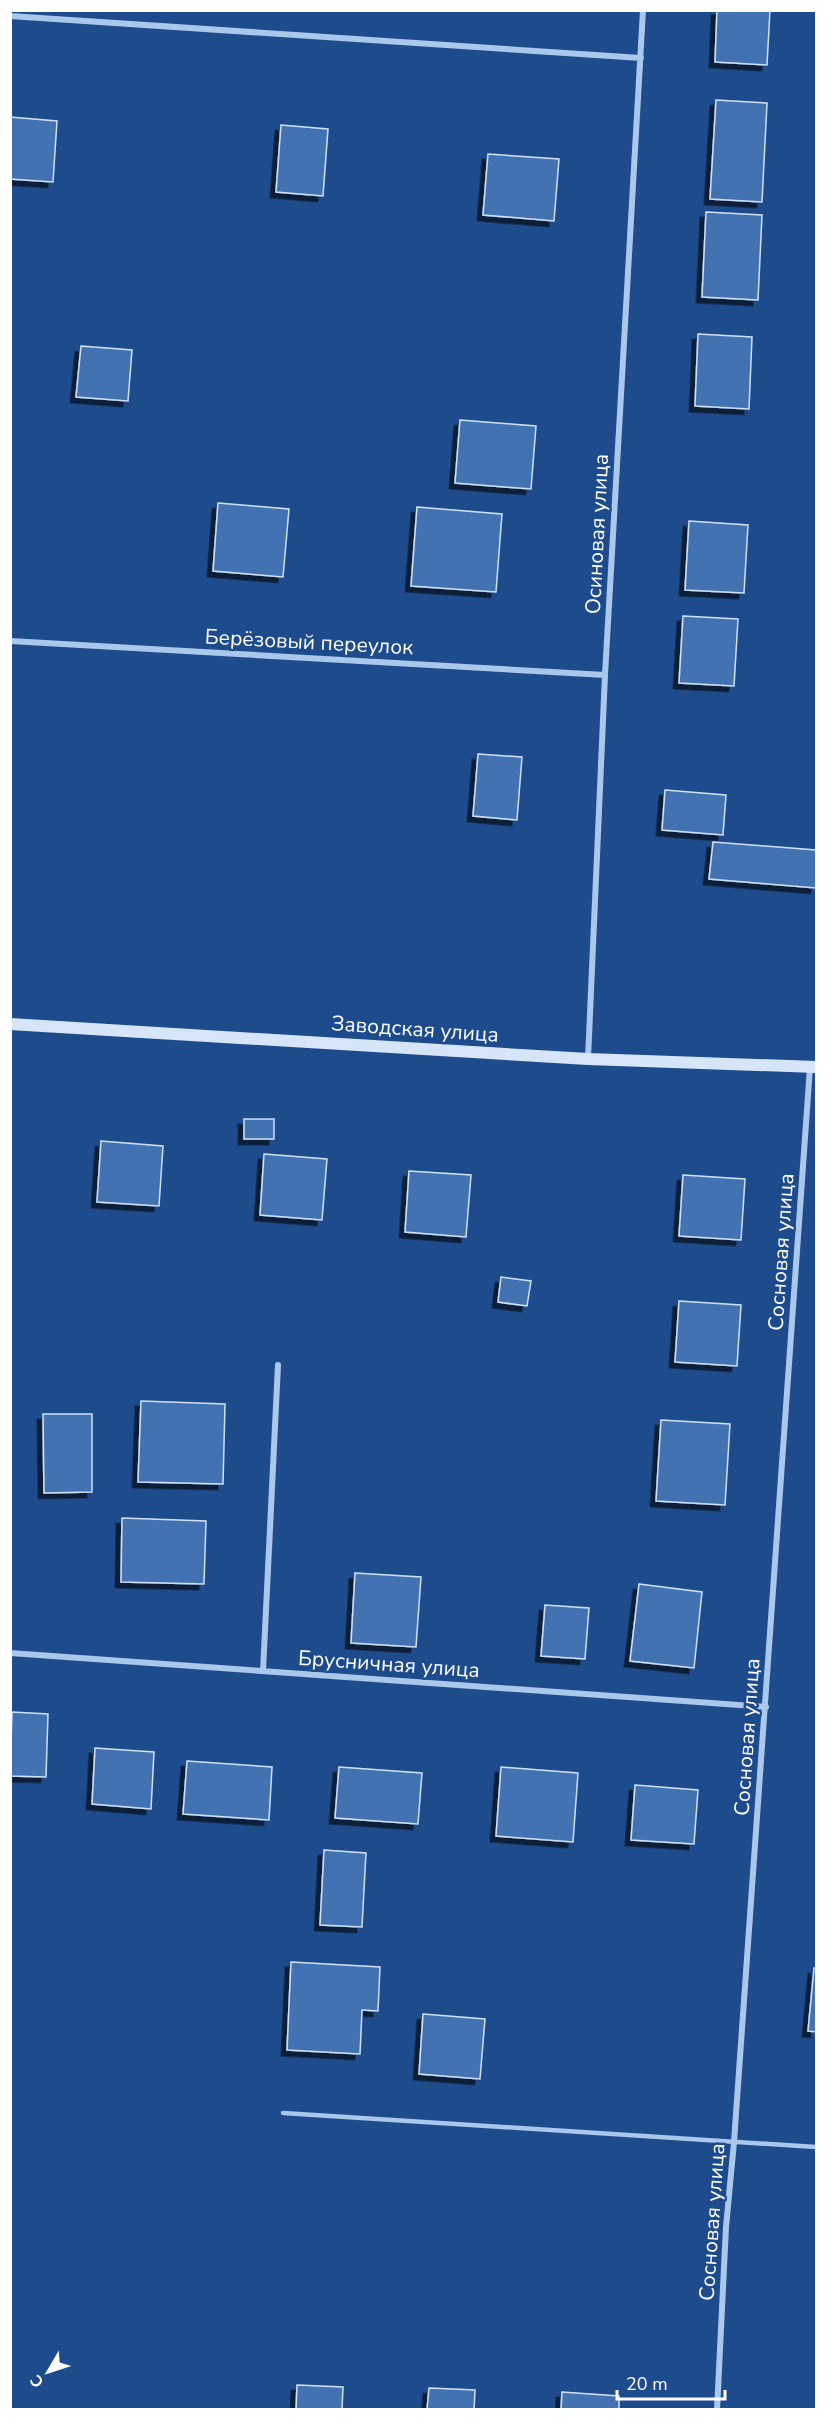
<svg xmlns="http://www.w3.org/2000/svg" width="827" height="2420" font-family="'Nunito Sans',sans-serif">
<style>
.building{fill:#4272b2;stroke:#d0e1f9;stroke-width:1.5;filter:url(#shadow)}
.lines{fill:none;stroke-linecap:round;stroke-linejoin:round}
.lane{stroke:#aac7ec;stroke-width:4.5}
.street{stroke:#aac7ec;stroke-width:6}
.secondary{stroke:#d7e5f9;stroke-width:12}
.labels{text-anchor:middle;stroke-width:5;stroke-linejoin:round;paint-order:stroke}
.street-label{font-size:21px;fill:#fff;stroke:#1e4b8c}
</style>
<defs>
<filter id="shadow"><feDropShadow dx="-5.5" dy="5.5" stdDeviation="0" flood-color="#0009"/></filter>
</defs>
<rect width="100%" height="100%" fill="#1e4b8c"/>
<path class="building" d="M717,10H770L767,65L715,62Z
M716,100L767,103L762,202L710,199Z
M10,117L57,121L53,182L10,179Z
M281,125L328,129L323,196L276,192Z
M488,154L559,159L554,221L483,215Z
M706,212L762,215L758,300L702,297Z
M698,334L752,337L749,409L695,406Z
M81,346L132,350L128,401L76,397Z
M460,420L536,426L531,489L455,483Z
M218,503L289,509L283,577L213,571Z
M417,507L502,514L496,592L411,586Z
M689,521L748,525L744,593L685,590Z
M683,616L738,619L734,686L679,683Z
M478,754L522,757L517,820L473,816Z
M665,790L726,795L723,835L662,830Z
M713,842L816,850V888L709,879Z
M244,1119H274V1139H244Z
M101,1141L163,1146L159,1206L97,1202Z
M264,1154L327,1159L322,1220L260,1215Z
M409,1171L471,1175L466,1237L405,1232Z
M683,1175L745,1179L741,1240L679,1236Z
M501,1277L531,1281L527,1306L498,1302Z
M679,1301L741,1305L737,1366L675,1362Z
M141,1401L225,1404L223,1484L138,1482Z
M43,1414H92V1492L44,1493Z
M661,1420L730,1424L725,1505L656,1501Z
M122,1518L206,1521L204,1584L121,1582Z
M355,1573L421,1577L416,1647L351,1643Z
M639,1584L702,1592L694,1668L630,1661Z
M545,1605L589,1608L585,1659L541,1656Z
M12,1712L48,1714L46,1777L10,1776Z
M95,1748L154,1752L151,1809L92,1804Z
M187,1761L272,1767L269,1820L183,1814Z
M339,1767L422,1773L418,1824L335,1818Z
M501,1767L578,1773L573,1842L496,1836Z
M635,1785L698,1790L694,1844L631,1840Z
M324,1850L366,1853L362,1927L320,1925Z
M291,1962L380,1967L378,2011L362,2010L360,2054L287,2050Z
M814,1968H816V2032L808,2031Z
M423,2014L485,2019L480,2079L419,2074Z
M297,2385L343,2387L342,2410H296Z
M429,2388L475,2390L474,2410H427Z
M562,2392L619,2396V2410H561Z"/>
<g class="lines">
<path class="lane" d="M283,2113L816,2147"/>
<path class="street" d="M10,16L641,58
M10,641L605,675
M588,1059L605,675L643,10
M10,1653L766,1707
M263,1671L278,1365
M717,2410L726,2227L734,2142L810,1067"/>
<path class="secondary" d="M10,1024L588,1059L816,1067"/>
</g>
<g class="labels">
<g class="street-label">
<text transform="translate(597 534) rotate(-87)" y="7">Осиновая улица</text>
<text transform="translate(309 642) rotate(3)" y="7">Берёзовый переулок</text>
<text transform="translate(415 1029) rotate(4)" y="7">Заводская улица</text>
<text transform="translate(781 1252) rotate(-86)" y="7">Сосновая улица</text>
<text transform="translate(389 1664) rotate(4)" y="7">Брусничная улица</text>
<text transform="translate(747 1737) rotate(-86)" y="7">Сосновая улица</text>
<text transform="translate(712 2222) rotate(-86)" y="7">Сосновая улица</text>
</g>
</g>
<rect width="827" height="2420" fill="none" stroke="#ffffff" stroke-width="24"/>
<g transform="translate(48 2372) rotate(231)" stroke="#1e4b8c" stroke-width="4.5" paint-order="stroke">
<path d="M0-4.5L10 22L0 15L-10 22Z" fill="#ffffff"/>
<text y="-9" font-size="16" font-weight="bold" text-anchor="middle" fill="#ffffff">С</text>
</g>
<path d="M617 2390v9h108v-9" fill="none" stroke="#ffffff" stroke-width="3"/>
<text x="626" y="2390" font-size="18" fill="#ffffff" stroke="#1e4b8c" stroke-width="4.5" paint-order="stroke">20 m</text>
</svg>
